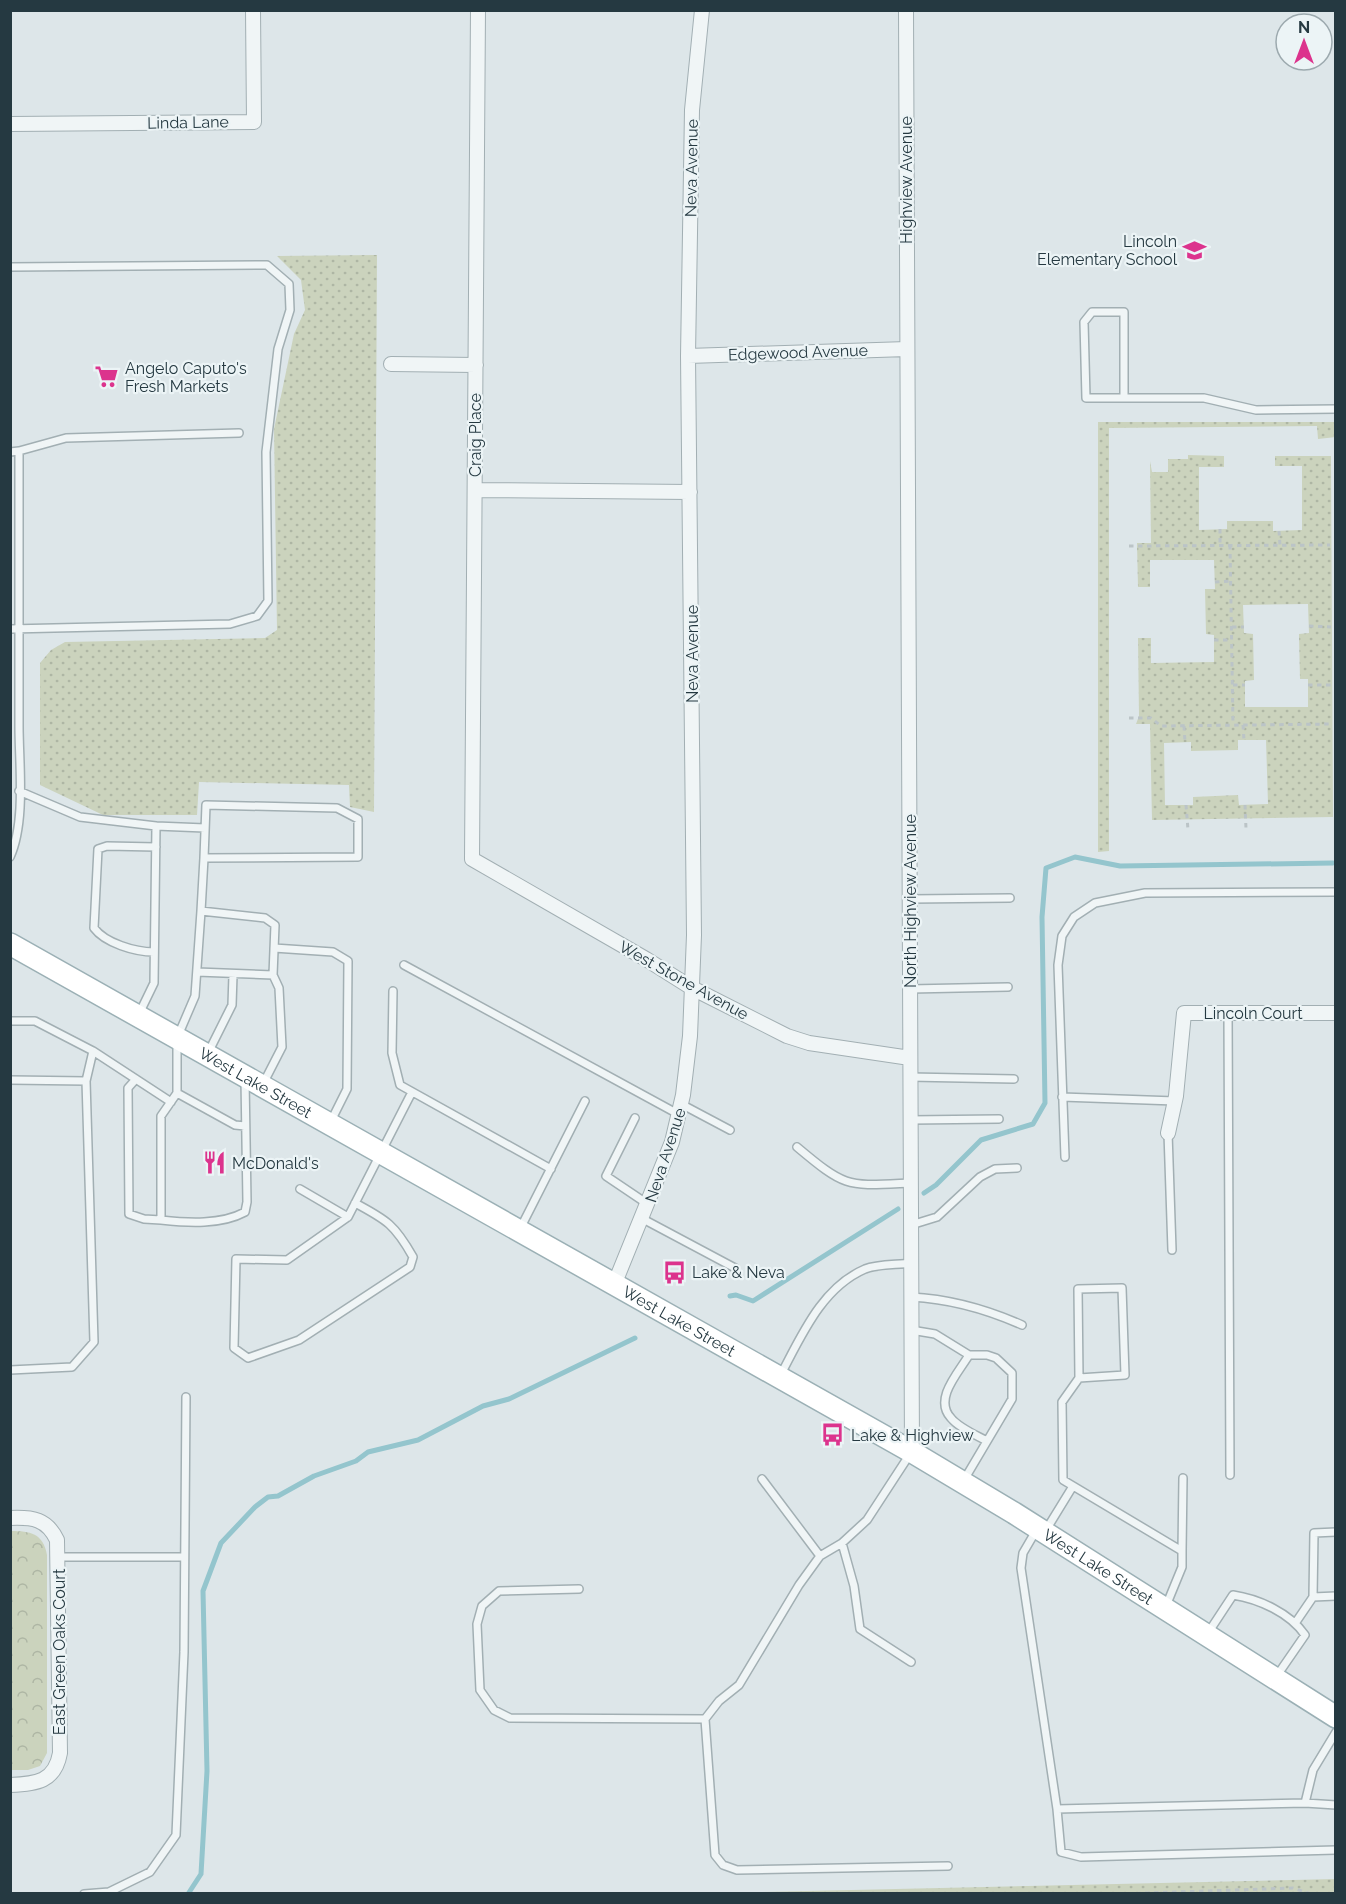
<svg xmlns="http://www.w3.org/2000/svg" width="1346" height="1904" font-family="Raleway,sans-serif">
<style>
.grass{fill:url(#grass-dots);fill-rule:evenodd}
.park{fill:url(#park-crowns)}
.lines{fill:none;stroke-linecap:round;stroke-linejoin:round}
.stream{stroke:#94c5cd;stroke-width:5}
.service-casing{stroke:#a2afb3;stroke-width:10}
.minor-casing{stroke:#a2afb3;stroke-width:16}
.primary-casing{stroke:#9bb0b5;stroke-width:24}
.path{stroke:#bbc4c7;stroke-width:3;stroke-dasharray:4.5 4.5;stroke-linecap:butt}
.service{stroke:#f0f5f6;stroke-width:7}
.minor{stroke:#f0f5f6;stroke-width:14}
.primary{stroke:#fff;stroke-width:21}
.labels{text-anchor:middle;stroke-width:4.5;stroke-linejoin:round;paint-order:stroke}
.street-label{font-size:16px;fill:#253941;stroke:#ecf4f6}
.poi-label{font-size:16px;fill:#253941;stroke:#ecf4f6;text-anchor:start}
</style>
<defs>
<pattern id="grass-dots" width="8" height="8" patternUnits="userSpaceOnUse" patternTransform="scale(1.5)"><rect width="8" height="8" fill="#cbd3bd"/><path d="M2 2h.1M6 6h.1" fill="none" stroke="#aeb6a4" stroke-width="1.8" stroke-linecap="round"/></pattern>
<pattern id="park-crowns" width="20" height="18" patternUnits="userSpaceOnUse" patternTransform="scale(1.5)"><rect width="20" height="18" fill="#cbd3bd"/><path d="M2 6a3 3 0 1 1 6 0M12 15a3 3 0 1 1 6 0" fill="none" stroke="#aeb6a4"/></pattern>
</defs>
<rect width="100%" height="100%" fill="#dde6e9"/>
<path class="grass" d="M377,255L374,812L350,807L349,785L199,782L197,815H103L40,785V663L51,650L65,642L265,638L277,630L274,429L294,334L305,310L301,280L277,256Z
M1098,422H1334L1336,437L1318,439L1317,426L1109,428V851L1098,852Z
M1188,455L1224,456V467H1199V530L1227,529V521H1273V531L1302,530V466H1275V456H1331L1333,817L1152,820L1150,724H1136L1139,716L1138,638H1151V663L1214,662V635L1206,634L1205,589H1215L1214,560H1150V587H1138L1137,543H1151L1150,461L1152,472H1168V459H1188ZM1308,604L1309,633L1299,634L1300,679H1308V707H1245V681L1254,680L1253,634L1244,633L1243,605ZM1238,740H1266L1268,804L1239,805L1238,795L1193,797V805H1165L1164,743L1191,742V751L1238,750Z
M1336,1879L1335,1894L723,1893Z"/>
<path class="park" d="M11,1531C30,1531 43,1533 47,1555V1753L40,1766L28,1770H11Z"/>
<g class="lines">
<path class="stream" d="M924,1193L936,1185L981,1140L1033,1124L1045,1103L1042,917L1046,868L1075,857L1120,866L1333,863
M730,1296L736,1295L753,1301L898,1209
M188,1894L201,1874L207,1771L203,1591L221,1543L255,1507L268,1497L278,1496L314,1476L356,1461L368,1452L418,1440L483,1406L509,1399L635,1338"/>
<defs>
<path id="service" d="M10,267L267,265L289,284L290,310L278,349L266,452L268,601L257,616L230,624L10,629
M1124,398V312H1092L1084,322L1086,398H1204L1256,410L1336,409
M19,451L66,438L239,433
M10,452L19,451C19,543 19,634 19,726C19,764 26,822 10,857
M19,791L80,817L156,826L154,983L139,1014
M206,805L337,808L358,819V857L204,858Z
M156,826L205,828
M910,899L1010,898
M201,911L204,858
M274,948L333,952L348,961L347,1089L331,1121
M154,952C135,952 105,943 94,928L98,849L107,846L156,847
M404,965L678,1114
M197,972L273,975
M910,989L1008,987
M393,991L392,1053L400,1085L551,1169
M1228,1013L1230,1475
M10,1021H35L93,1051
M208,1053L232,1005L233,975
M910,1077L1014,1079
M136,1079L128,1088L129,1214L144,1219L161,1220
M245,1079L247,1202L245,1212C221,1225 188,1223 161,1220V1116L177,1093V1038L195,996L201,911L265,918L275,925L273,975L279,988L282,1047L263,1084
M10,1080L86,1081L93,1051L171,1102
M177,1093L235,1125L245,1126
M1062,1097L1175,1101
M681,1104L730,1130
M635,1118L606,1176L649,1205
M910,1120L999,1119
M1168,1133L1172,1250
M797,1147C847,1189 847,1186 911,1183
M1065,1157L1058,965L1062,936L1074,917L1095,903L1145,893L1336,892
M300,1189L348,1217
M355,1203C387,1220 395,1225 413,1257L410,1267L299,1340L248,1358L234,1348L236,1259L287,1260L348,1217L412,1092
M643,1219L735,1268
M911,1225L937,1217L980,1177L995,1169L1017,1168
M521,1227L585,1101
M911,1297C951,1299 986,1309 1022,1325
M911,1330L935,1334L969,1355H987L996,1358L1012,1373V1399L964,1480
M969,1355C959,1372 933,1399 951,1418C959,1428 976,1435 987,1441
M10,1370L72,1367L94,1342L86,1081
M780,1376C801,1337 821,1288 865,1269C878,1264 897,1265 911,1263
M1079,1378L1078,1289L1122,1288L1125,1375L1079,1378L1062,1402L1063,1480L1182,1551V1567L1166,1606
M910,1454L867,1520L842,1543L820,1556L799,1585L739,1685L719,1701L705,1719L715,1855L723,1865L737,1870L948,1866
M762,1479L820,1556
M1037,1529L1023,1553L1021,1568L1057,1809L1305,1803L1313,1770L1336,1732
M1046,1530L1073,1486
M842,1543L854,1586L860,1629L911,1662
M1182,1551L1183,1478
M59,1557H184
M579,1589L499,1591L482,1606L477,1624L480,1690L494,1710L510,1718L705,1719
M1313,1597L1314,1533L1336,1532
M1296,1622L1313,1597L1336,1596
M1208,1633L1233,1595C1259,1599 1290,1613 1305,1635L1276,1677
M1305,1803L1336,1805
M1057,1809L1061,1852L1081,1857L1336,1850
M84,1894L109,1892L150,1872L176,1835L184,1652L186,1397"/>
<path id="minor" d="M478,10L472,859L646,959L692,988L787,1036L809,1043L910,1058
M906,10L912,1452
M10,124L254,122L253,10
M688,356L907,349
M391,364L476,365
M475,490L690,492
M1168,1133L1176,1096L1184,1013H1336
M614,1285L672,1142L683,1095L690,1036L694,935L688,356L692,110L702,10
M10,1518C33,1517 47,1519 57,1540L60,1753C55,1782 36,1784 10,1785"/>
<g id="primary">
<path id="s1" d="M10,944L912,1452L1014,1513L1336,1717"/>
</g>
</defs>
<use href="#service" class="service-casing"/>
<use href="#minor" class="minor-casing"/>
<use href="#primary" class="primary-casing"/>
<path class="path" d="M1220,529V545
M1279,531L1280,545
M1230,545L1233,725
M1129,546L1330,545
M1215,582L1231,581
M1309,626L1331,627
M1232,627H1244
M1214,640H1232
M1233,685H1245
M1308,685H1332
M1129,718H1151L1161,726L1333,724
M1243,725L1244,740
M1184,726L1185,742
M1186,805L1188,830
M1245,805L1246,829
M1118,1894L1293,1888L1311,1894"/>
<use href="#service" class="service"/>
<use href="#minor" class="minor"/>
<use href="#primary" class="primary"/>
</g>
<defs>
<symbol id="school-bare" viewBox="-9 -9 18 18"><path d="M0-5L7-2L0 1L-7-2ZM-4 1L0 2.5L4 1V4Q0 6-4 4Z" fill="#dc338d" stroke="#ecf4f6" stroke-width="2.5" paint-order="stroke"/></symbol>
<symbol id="supermarket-bare" viewBox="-9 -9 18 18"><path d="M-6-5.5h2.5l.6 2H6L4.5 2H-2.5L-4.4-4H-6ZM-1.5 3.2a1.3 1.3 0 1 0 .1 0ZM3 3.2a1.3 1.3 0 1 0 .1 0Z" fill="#dc338d" stroke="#ecf4f6" stroke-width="2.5" paint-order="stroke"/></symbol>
<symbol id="restaurant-bare" viewBox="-9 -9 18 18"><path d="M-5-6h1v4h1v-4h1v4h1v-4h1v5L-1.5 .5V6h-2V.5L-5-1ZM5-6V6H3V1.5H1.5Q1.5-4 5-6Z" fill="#dc338d" stroke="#ecf4f6" stroke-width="2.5" paint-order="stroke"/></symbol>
<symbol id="bus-bare" viewBox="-9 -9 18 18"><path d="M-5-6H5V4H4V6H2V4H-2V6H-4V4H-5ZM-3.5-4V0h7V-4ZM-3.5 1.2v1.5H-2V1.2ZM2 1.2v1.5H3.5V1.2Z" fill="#dc338d" stroke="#ecf4f6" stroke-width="2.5" paint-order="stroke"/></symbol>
</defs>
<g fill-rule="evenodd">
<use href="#school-bare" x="1178" y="234" width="33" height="33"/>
<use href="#supermarket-bare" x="90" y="360" width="33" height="33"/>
<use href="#restaurant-bare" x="198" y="1146" width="33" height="33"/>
<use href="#bus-bare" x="658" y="1256" width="33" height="33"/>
<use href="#bus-bare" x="816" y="1418" width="33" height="33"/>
</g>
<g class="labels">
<g class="street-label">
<text transform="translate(188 122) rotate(-1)" y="6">Linda Lane</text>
<text transform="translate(691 168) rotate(-89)" y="6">Neva Avenue</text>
<text transform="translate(906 180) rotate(-90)" y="6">Highview Avenue</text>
<text transform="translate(798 352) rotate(-2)" y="6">Edgewood Avenue</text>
<text transform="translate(475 435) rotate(-90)" y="6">Craig Place</text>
<text transform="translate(692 654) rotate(-90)" y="6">Neva Avenue</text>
<text transform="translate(910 901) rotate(-90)" y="6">North Highview Avenue</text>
<text transform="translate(684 980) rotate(29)" y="6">West Stone Avenue</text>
<text x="1253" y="1019">Lincoln Court</text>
<text dy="6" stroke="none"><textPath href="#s1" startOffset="282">West Lake Street</textPath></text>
<text transform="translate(665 1155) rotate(-72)" y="6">Neva Avenue</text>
<text dy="6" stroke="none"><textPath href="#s1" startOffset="768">West Lake Street</textPath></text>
<text dy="6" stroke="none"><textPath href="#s1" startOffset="1254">West Lake Street</textPath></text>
<text transform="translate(59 1652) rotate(-90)" y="6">East Green Oaks Court</text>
</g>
<g class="poi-label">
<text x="1177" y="247" text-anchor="end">Lincoln<tspan x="1177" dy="18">Elementary School</tspan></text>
<text x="125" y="374">Angelo Caputo's<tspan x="125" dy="18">Fresh Markets</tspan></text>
<text x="232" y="1169">McDonald's</text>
<text x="692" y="1278">Lake &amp; Neva</text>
<text x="851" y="1441">Lake &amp; Highview</text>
</g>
</g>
<rect width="1346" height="1904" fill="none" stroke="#253941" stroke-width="24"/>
<g transform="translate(1304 42)"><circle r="28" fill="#ecf4f6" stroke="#9ca9ae" stroke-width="1.5"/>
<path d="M0-4.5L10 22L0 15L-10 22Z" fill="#dc338d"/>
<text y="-9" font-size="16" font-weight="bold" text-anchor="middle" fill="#253941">N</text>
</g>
</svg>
